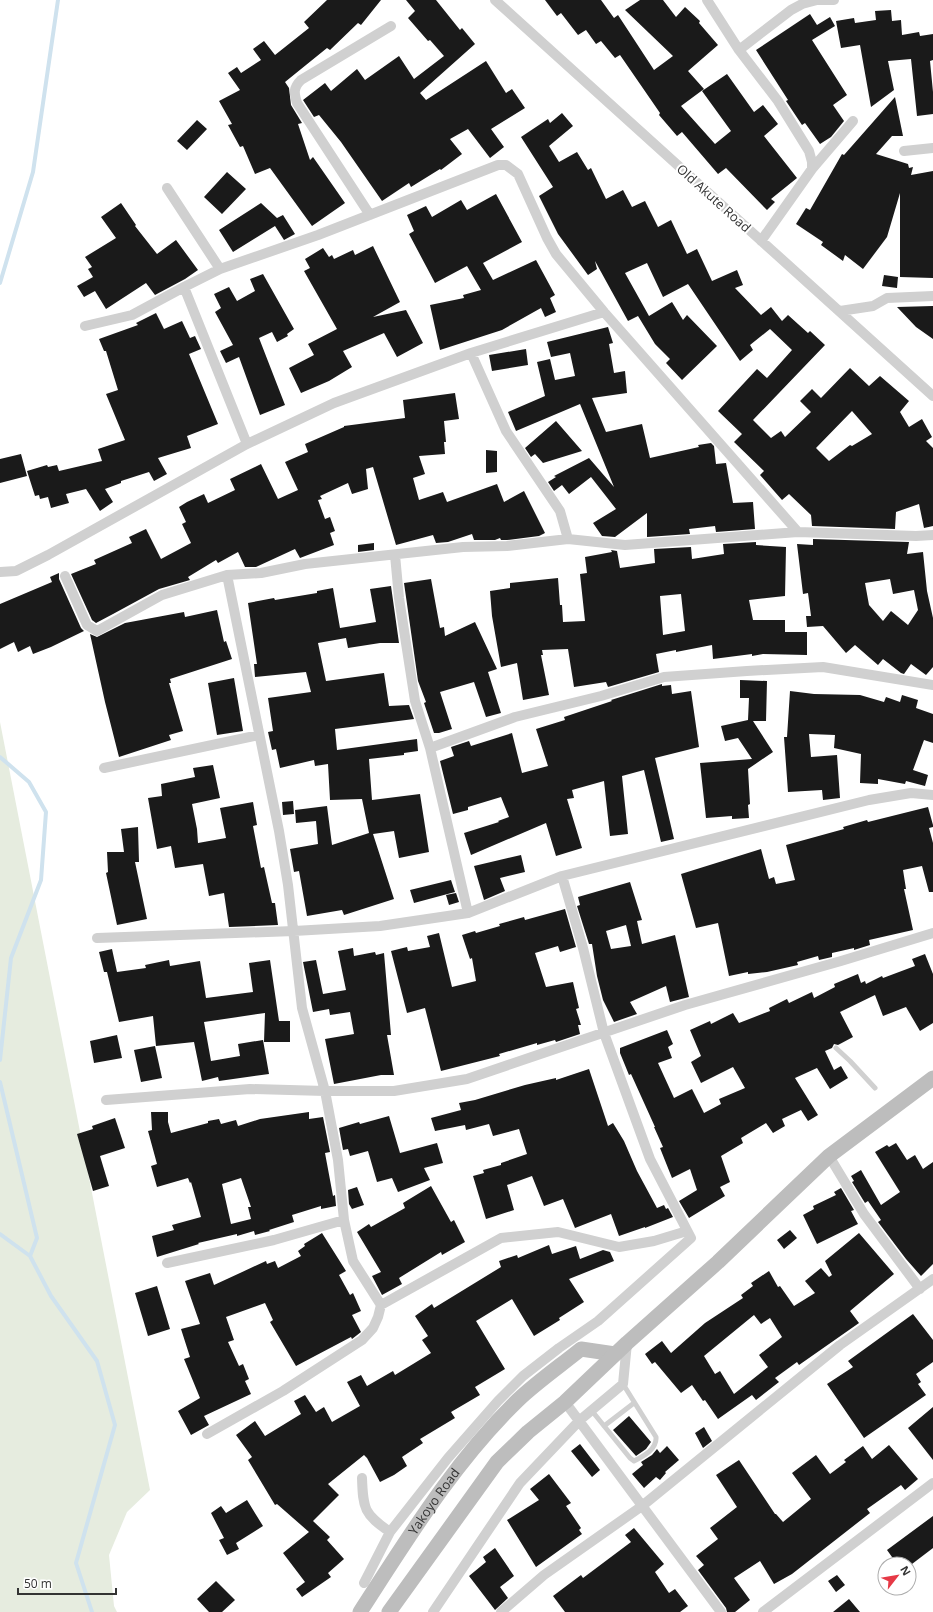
<svg xmlns="http://www.w3.org/2000/svg" width="933" height="1612" font-family="'Open Sans',sans-serif">
<style>
.green{fill:#e6ecdf}
.lines{fill:none;stroke-linecap:round;stroke-linejoin:round}
.stream{stroke:#cfe2ee;stroke-width:4}
.building{fill:#1a1a1a;fill-rule:evenodd}
.lane{stroke:#d0d0d0;stroke-width:5}
.street{stroke:#d0d0d0;stroke-width:10}
.secondary{stroke:#bdbdbd;stroke-width:15}
.labels{text-anchor:middle;stroke-width:4;stroke-linejoin:round;paint-order:stroke}
.street-label{font-size:13px;fill:#333;stroke:#fff}
</style>
<rect width="100%" height="100%" fill="#fff"/>
<path class="green" d="M0,722L150,1490L127,1512L109,1555L114,1606L117,1612H0Z"/>
<g class="lines">
<path class="stream" d="M0,283L33,172L58,0
M0,757L29,782L46,812L41,880L11,958L0,1060
M0,1082L37,1238L30,1256L51,1296L97,1361L115,1425L76,1563L92,1612
M0,1234L30,1256"/>
</g>
<path class="building" d="M327,0H381L361,25L358,23L330,50L327,48L285,82L289,88L291,105L302,123L298,124L310,160L313,157L345,203L312,226L270,168L255,174L243,146L240,147L228,125L232,124L219,101L240,90L228,73L237,67L241,73L261,60L253,49L264,41L275,55L309,28L304,22Z
M406,0H436L460,30L462,28L475,44L420,93L426,100L486,61L506,93L512,89L525,108L491,129L504,147L490,158L468,129L450,139L462,154L441,170L440,169L411,187L409,183L382,201L341,142L319,115L314,117L303,100L325,83L331,91L357,69L365,80L399,56L414,79L444,56L430,40L428,41L408,18L415,11Z
M545,0H601L614,18L618,15L654,70L673,56L625,10L640,0H663L676,17L685,7L700,21L699,23L718,45L688,71L704,89L681,106L715,144L731,131L702,91L727,74L754,112L763,105L778,124L764,136L797,178L771,199L775,202L767,210L726,168L718,174L682,132L677,136L659,115L660,113L620,55L615,58L601,41L596,44L586,30L578,35L561,13L557,16Z
M891,10L892,21L901,20L902,35L919,32L920,36L933,34V60L930,61L933,92V114L917,116L911,59L888,61L894,90L871,107L860,45L841,48L836,21L854,18L855,23L876,20L875,11Z
M810,14L817,25L830,17L835,26L812,40L847,95L833,105L844,121L831,137L820,144L805,123L802,125L786,101L788,100L756,50Z
M895,97L903,136H892L876,154L908,164L909,168L913,167L911,175L933,171V278L900,277V193L887,237L863,269L845,255L843,261L821,245L823,242L796,224L806,208L810,210L842,154L844,155Z
M562,113L573,126L549,146L559,162L577,152L588,170L591,168L606,199L623,190L632,207L645,201L658,227L671,220L687,254L697,249L712,281L737,270L743,285L735,288L761,315L771,307L782,321L788,315L808,333L810,331L825,345L753,420L771,438L781,431L785,437L811,412L800,401L812,389L821,398L850,368L869,386L880,376L909,401L900,412L909,427L922,419L932,437L926,441L933,448V526L924,528L919,504L896,512L895,529L812,526L811,515L789,494L782,500L760,475L764,471L734,442L742,434L718,411L757,369L767,378L792,350L770,329L750,345L753,350L740,361L688,284L663,297L647,263L625,273L649,316L672,302L683,320L687,315L717,346L682,380L666,363L670,359L655,344L638,316L628,321L595,261L597,269L588,275L558,234L539,196L553,187L521,137L548,119L550,123ZM852,411L872,434L852,446L850,445L829,461L816,448Z
M197,120L207,129L187,150L177,141Z
M227,172L246,189L222,214L204,197Z
M496,194L522,242L483,263L493,280L536,260L555,295L550,298L556,312L545,317L541,308L502,330L440,350L430,305L464,298L463,295L481,290L467,266L435,283L409,234L414,231L407,215L426,206L432,217L461,200L467,210Z
M121,203L136,225L135,226L157,254L176,240L198,270L185,279L155,295L146,283L106,309L95,291L84,297L77,286L93,277L88,269L92,267L85,257L116,238L101,217Z
M261,203L277,218L283,215L295,234L284,240L275,226L233,252L219,230Z
M373,246L400,302L373,317L406,310L423,343L397,357L384,333L343,351L352,367L329,381L301,393L289,368L314,355L308,344L337,329L304,271L310,268L305,259L323,248L329,257L332,255L334,259L353,250L355,255Z
M263,274L294,329L287,334L288,336L277,342L272,332L259,338L285,405L260,415L239,357L226,363L220,351L233,345L215,312L221,308L214,294L229,287L237,301L255,291L250,279Z
M884,275L898,277L897,288L882,286Z
M933,306V339L916,327L897,307Z
M156,313L164,329L182,321L190,338L195,336L201,349L189,354L218,424L187,436L191,448L158,458L167,474L154,481L149,472L121,481V483L105,489L113,502L100,511L86,489L66,494L69,503L51,508L48,497L40,499L39,495L35,496L27,471L47,465L48,467L57,465L59,471L102,461L98,449L125,440L106,394L118,390L106,351H104L99,339L138,325L136,323Z
M608,327L613,343L609,344L614,373L625,371L627,393L592,398L606,432L642,424L650,458L699,447L698,445L711,443L714,446L716,464L726,463L733,503L753,502L755,529L716,532L715,526L689,529L690,534L647,537V513L615,537L602,536L593,523L616,509L591,477L569,494L562,485L554,491L548,482L556,477L554,476L589,458L614,487L580,404L516,431L508,412L545,396L537,362L550,359L555,380L575,376L570,353L551,357L547,342Z
M526,349L528,365L492,371L489,355Z
M455,393L459,419L444,421L446,442H444L445,454L419,456L425,474L413,478L419,500L443,492L447,502L497,484L504,502L524,491L545,533L539,536L507,540H501L500,538L495,540H474L472,534L448,542L436,543L433,535L396,545L373,467L366,469L368,489L352,494L348,483L320,496L322,499L318,500L325,519L330,517L335,531L330,533L334,545L300,558L295,549L256,567H245L238,552L218,563L216,560L188,577L190,580L159,589L113,614L96,623L92,620L71,574L96,564L94,560L132,543L129,537L146,529L161,559L191,543L182,524L186,522L179,507L187,502L204,494L208,503L235,490L230,479L261,464L278,499L298,490L285,462L308,452L305,444L344,427V426L405,418L403,400Z
M556,421L582,451L543,463L535,454L531,457L525,448Z
M486,450L497,451V472L486,473Z
M21,454L27,476L0,483V459Z
M813,539L909,542L907,554L923,552L927,591L933,618V667L926,675L911,664L904,674L901,673L883,659L878,665L855,645L846,653L823,626L807,627L806,616H811L808,593L803,594L797,544L813,545ZM890,579L893,594L914,590L918,610L908,625L891,611L883,621L869,605L865,583Z
M756,542V545L786,547L785,596L749,600L753,620H785V632H807V655L763,654L752,656V654L713,659L712,645L676,652V650L656,654L659,672L608,687L606,682L574,687L568,649L542,650L543,655H541L549,695L523,700L517,663L501,667L492,616L490,591L510,588V583L558,578L560,605H562L563,622L585,621L580,574L587,573L585,557L612,552L611,550L617,551L620,568L655,563L654,549L691,547L692,559L724,554L723,544ZM681,594L685,631L663,635L660,596Z
M374,543V550L358,552V545Z
M59,573V579L81,628L84,631L51,647L33,654L30,646L18,652L14,642L0,649V604L52,582L50,577Z
M431,579L440,628L444,627L445,636L475,622L497,669L488,672L501,713L486,717L474,682L440,692L452,729L439,733H434L424,703L426,702L418,681L404,583Z
M391,586L399,643H380L348,648L346,638L318,643L326,681L384,673L389,706L409,705L414,719L335,729L337,750L417,739L418,751L404,753V755L369,759L372,800L420,794L429,852L399,858L394,831L373,834L394,899L344,915L342,910L307,916L299,871L294,872L290,849L318,844L316,821L296,823L295,810L327,806L332,845L369,833L362,799L330,800L328,764L315,766L314,760L280,768L276,749L272,750L268,732L273,731L268,698L311,692L306,672L255,677L254,664H257L248,603L274,598L275,600L317,593V591L333,588L340,628L376,622L370,589Z
M217,610L224,642L226,641L232,659L170,679L171,683H169L183,731L169,735L171,740L119,757L105,702L90,634L97,637L125,623L184,612L185,617Z
M234,678L243,731L217,735L208,683Z
M740,680L767,681L766,721H753L773,752L748,769L750,804L748,805L749,818L732,819V816L706,818L700,763L752,759L738,738L725,741L721,726L748,720L749,698H740Z
M662,684V686L671,685L672,694L691,691L699,747L655,758L674,839L661,842L644,770L622,776L628,834L610,836L604,781L572,790L574,798L567,799L582,848L556,856L546,823L471,855L464,833L499,822L498,821L509,817L501,797L468,807V810L453,814L440,761L454,756L451,747L469,741L471,746L512,733L522,773L548,766L536,729L565,720L564,717L612,701L611,700Z
M790,691L814,694L860,695L884,702L886,697L900,702L902,695L918,700L916,708L933,714V743L924,740L913,770L928,775L925,786L906,781L905,784L878,779V784L860,783L861,754L834,748L835,735L809,734L811,757L837,755L840,798L823,800L822,790L788,792L784,737H787Z
M213,765L220,798L192,804L197,829L198,843L226,838L220,808L253,802L257,825L253,826L261,868L264,867L272,903H275L278,925L229,927L224,893L209,896L203,864L175,868L171,846L157,849L148,798L162,796L161,784L195,777L193,768Z
M293,801L294,814L283,815L282,802Z
M928,807L933,825V827L929,828L933,843V892H929L922,866L903,870L906,889H904L913,930L869,940L870,945L854,950V948L832,953V957L819,960L818,956L797,962L798,965L767,972L748,974V972L729,976L718,923L696,928L681,874L761,849L769,879L774,877L776,884L795,880L786,845L844,829L843,827L867,820L868,822Z
M138,827L139,862H135L147,919L117,925L106,873L108,872L107,852H124L121,829Z
M521,855L525,872L500,878L505,891L484,900L474,866Z
M451,880L455,892L414,903L410,890Z
M630,882L642,920L637,921L642,944L675,935L689,997L670,1002L666,986L630,1002L637,1014L614,1022L603,1000L597,976L592,944H589L577,906L580,905L578,897ZM626,925L631,946L611,949L606,931Z
M456,893L459,902L449,905L446,895Z
M565,909L576,947L560,952L558,946L535,953L546,987L573,982L579,1008L576,1009L581,1025H578L580,1034L556,1042L555,1040L537,1045V1043L499,1054L500,1056L441,1071L425,1008L407,1013L391,951L407,947L408,951L430,947L427,936L439,933L452,987L476,981L472,958L470,959L462,935L475,931L476,933L500,926L499,924L524,917L525,920Z
M353,948L354,956L375,952L376,955L384,953L391,1035H387L394,1075H381L334,1084L325,1039L354,1034L350,1012L330,1015L329,1009L313,1012L303,962L316,960L323,994L346,990L338,951Z
M112,949L117,972L146,968L145,965L169,960L170,966L200,961L206,998L253,992L249,963L270,960L279,1021H290V1042H264L265,1013L204,1022L211,1061L240,1056L238,1044L263,1040L269,1074L219,1081L218,1077L202,1081L194,1042L156,1046L153,1016L119,1022L107,972H104L99,952Z
M925,954L933,974V1023L920,1031L906,1007L883,1016L875,995L840,1012L853,1037L838,1045L834,1044L832,1048L825,1051L834,1070L841,1066L848,1078L830,1089L817,1068L795,1078L818,1115L808,1121L801,1110L782,1119L785,1126L773,1133L766,1123L741,1138L743,1143L721,1156L730,1182L720,1187L725,1196L689,1218L679,1201L697,1190L690,1169L672,1178L660,1148L663,1147L654,1127H655L631,1074L629,1075L620,1053V1048L667,1030L673,1044L668,1047L672,1058L658,1063L674,1098L692,1089L704,1113L721,1104L719,1099L745,1088L733,1067L701,1083L691,1062L701,1056L690,1030L710,1021L711,1024L733,1013L739,1023L770,1011L769,1008L787,999L789,1003L812,992L814,998L835,987L834,984L858,974L861,983L865,981L866,984L882,976L883,978L915,966L912,959Z
M117,1035L122,1058L94,1063L90,1041Z
M155,1046L162,1078L141,1082L134,1050Z
M589,1069L608,1126L613,1123L624,1141L637,1171L657,1208L664,1205L666,1209L668,1208L673,1217L645,1228V1227L619,1236L611,1214L575,1228L563,1199L544,1206L532,1176L507,1185L514,1210L486,1219L473,1176L484,1173L483,1170L501,1165V1163L527,1154L519,1129L493,1136L489,1124L466,1130L465,1125L435,1131L431,1118L461,1110L459,1103L475,1100L525,1085L556,1078V1080Z
M151,1112H168V1122L171,1133L208,1123V1121L219,1119L221,1124L236,1120L238,1126L260,1119L309,1112V1119L323,1117L330,1152L325,1153L333,1196L335,1195L336,1206L321,1209V1206L292,1215L294,1222L269,1230L270,1231L255,1235L254,1231L237,1236V1234L198,1243L199,1244L157,1257L152,1236L174,1230L172,1225L201,1217L191,1182L190,1183L188,1178L157,1187L151,1166L157,1164L148,1131L152,1130ZM241,1178L251,1207H248L251,1219L231,1224L222,1184Z
M389,1116L400,1153L437,1143L443,1163L424,1168L430,1180L398,1192L392,1178L377,1182L368,1151L350,1156L348,1149L343,1150L339,1128L359,1122L360,1124Z
M115,1118L125,1148L100,1156L109,1186L93,1191L77,1134L93,1129L92,1126Z
M896,1143L907,1160L915,1155L923,1169L933,1162V1264L921,1276L906,1259L878,1222L881,1220L868,1201L865,1203L852,1182L854,1181L851,1176L861,1170L881,1205L900,1192L875,1152L887,1145L889,1147Z
M431,1186L451,1222L454,1220L465,1242L442,1255L441,1252L399,1278L402,1284L382,1295L372,1276L381,1272L357,1232L369,1224L371,1227L405,1208L403,1203Z
M357,1187L364,1205L352,1209L349,1204L348,1190Z
M841,1188L854,1210L851,1211L858,1224L817,1244L803,1215L814,1209L813,1206L836,1195L834,1192Z
M790,1230L797,1238L784,1249L777,1240Z
M322,1233L346,1271L339,1275L350,1295L353,1293L361,1311L352,1315L361,1332L352,1339L351,1337L296,1366L270,1322L273,1320L265,1303L226,1317L234,1340L228,1342L239,1366L243,1364L249,1379L245,1381L251,1394L204,1416L209,1425L191,1435L178,1411L200,1398L184,1359L190,1357L181,1329L200,1324L185,1281L210,1273L214,1285L266,1261L267,1264L275,1261L278,1268L301,1256L298,1251L305,1246L304,1244Z
M859,1233L894,1274L850,1311L859,1323L799,1365L797,1362L775,1378L779,1382L756,1400L752,1395L718,1419L705,1400L703,1401L692,1385L681,1393L655,1362L652,1364L645,1354L662,1341L671,1353L705,1323L743,1298L741,1295L753,1286L751,1283L769,1271L778,1287L780,1286L794,1306L815,1293L805,1281L821,1268L829,1277L832,1275L825,1261ZM754,1315L761,1324L770,1318L782,1337L759,1355L768,1367L734,1394L720,1371L715,1374L704,1356Z
M549,1245L552,1254L576,1246L580,1259L603,1250L610,1252L614,1261L569,1279L584,1302L559,1318L560,1320L534,1336L512,1299L476,1321L505,1369L475,1387L480,1395L451,1412L455,1418L420,1439L423,1443L402,1457L407,1466L394,1475L380,1482L367,1458L364,1455L328,1484L339,1495L313,1521L330,1537L327,1540L344,1559L328,1573L331,1577L302,1597L296,1589L305,1582L283,1553L309,1532L277,1504L275,1505L248,1460L252,1457L236,1435L255,1421L265,1436L301,1414L294,1401L305,1395L316,1412L324,1407L332,1422L360,1406L347,1382L361,1375L367,1386L393,1371L395,1375L431,1353L422,1340L428,1336L415,1316L432,1304L434,1308L501,1267L499,1261L517,1255L518,1258Z
M157,1286L170,1329L148,1336L135,1293Z
M913,1314L933,1340V1362L916,1374L921,1382L918,1384L926,1395L864,1438L827,1384L853,1367L848,1361Z
M933,1407V1460L908,1428Z
M629,1416L651,1442L646,1449L636,1456L613,1430Z
M704,1427L712,1441L703,1448L695,1433Z
M580,1444L600,1470L592,1477L571,1451Z
M889,1445L918,1479L905,1490L901,1485L867,1509L870,1513L792,1574L774,1584L760,1561L734,1578L750,1600L735,1612H727L726,1608L698,1570L704,1565L696,1556L718,1539L710,1528L737,1507L716,1475L739,1460L775,1514H776L783,1522L811,1499L792,1473L816,1455L830,1474L846,1462L844,1460L863,1446L872,1459Z
M667,1446L679,1460L665,1472L666,1473L660,1480L656,1477L644,1488L632,1474L643,1465L641,1462L652,1455L657,1449L660,1453Z
M549,1474L571,1503L566,1506L581,1528L579,1530L582,1534L536,1567L507,1520L539,1500L530,1489Z
M247,1500L263,1526L236,1543L239,1549L227,1555L219,1540L224,1538L211,1513L221,1506L226,1513Z
M933,1516V1548L912,1564H897L887,1550Z
M634,1528L664,1564L655,1572L669,1593L675,1589L688,1606L680,1612H565L553,1596L581,1575L583,1578L631,1542L625,1535Z
M495,1548L514,1576L500,1587L508,1598L495,1610L469,1576L486,1562L483,1557Z
M837,1575L845,1585L836,1592L828,1581Z
M216,1581L235,1600L222,1612H209L197,1599Z
M849,1599L860,1612H833Z"/>
<g class="lines">
<path class="lane" d="M836,1048L850,1061L875,1088
M592,1411L630,1458L634,1461C644,1456 657,1449 656,1437L623,1384
M604,1426L634,1403"/>
<path class="street" d="M495,0L933,396
M707,0L739,50L778,101L809,151L812,162V169
M739,50L791,10L802,4L817,0H834
M904,151L933,148
M167,188L220,269
M370,215L297,103C294,93 293,88 301,80L391,26
M761,241L812,169L853,121
M184,287L247,444
M840,311L873,306L887,298L933,296
M85,326L132,315L184,287L220,269L318,235L498,165H506L518,174L547,238L556,254L604,312
M471,353L506,431L560,511L568,539
M395,555L399,598L415,701L430,748L468,913
M0,572L16,571L48,555L247,444L334,403L471,353L604,312L798,532
M227,575L279,831L288,885L302,1008L325,1091L338,1160L344,1220L353,1261L381,1305
M65,576L87,625L97,631L162,595L227,575L261,573L305,564L463,547L507,546L568,539L625,545L798,532L916,536L933,535
M430,748L515,717L601,696L664,677L747,671L823,667L933,685
M104,768L259,735
M97,938L294,931L380,926L468,913L562,876L869,800L911,793L933,795
M106,1100L250,1089L325,1091H394L467,1079L685,1005L841,961L933,933
M829,1156L864,1214L920,1289
M167,1263L274,1240L344,1220
M565,1402L721,1612
M207,1434L283,1391L362,1340L373,1328L378,1317L381,1305L501,1238L558,1232L619,1247L654,1241L687,1231
M362,1478C363,1509 364,1514 390,1532
M364,1583L390,1532L448,1458L498,1401L523,1376L559,1348L598,1321L691,1238L650,1159L604,1033L583,948L562,876
M433,1612L520,1483L580,1420L623,1384L627,1343
M501,1612L544,1575L642,1506L840,1345L933,1279
M763,1612L933,1483"/>
<g class="secondary">
<path id="s1" d="M360,1612C408,1538 454,1462 518,1400C537,1382 560,1366 581,1349L615,1354"/>
<path d="M389,1612L497,1462L528,1432L565,1402L627,1343L718,1262L829,1156L933,1078"/>
</g>
</g>
<g class="labels">
<g class="street-label">
<text transform="translate(714 198) rotate(42)" y="5">Old Akute Road</text>
<text dy="5" stroke="none"><textPath href="#s1" startOffset="133">Yakoyo Road</textPath></text>
</g>
</g>
<g transform="translate(897 1576) rotate(59)"><circle r="19" fill="#ffffff" stroke="#adadad"/>
<path d="M0-3L7 15L0 10L-7 15Z" fill="#e63946"/>
<text y="-6" font-size="11" font-weight="bold" text-anchor="middle" fill="#333333">N</text>
</g>
<path d="M18 1588v6h98v-6" fill="none" stroke="#333333" stroke-width="2"/>
<text x="24" y="1588" font-size="12" fill="#333333" stroke="#ffffff" stroke-width="3" paint-order="stroke">50 m</text>
</svg>
